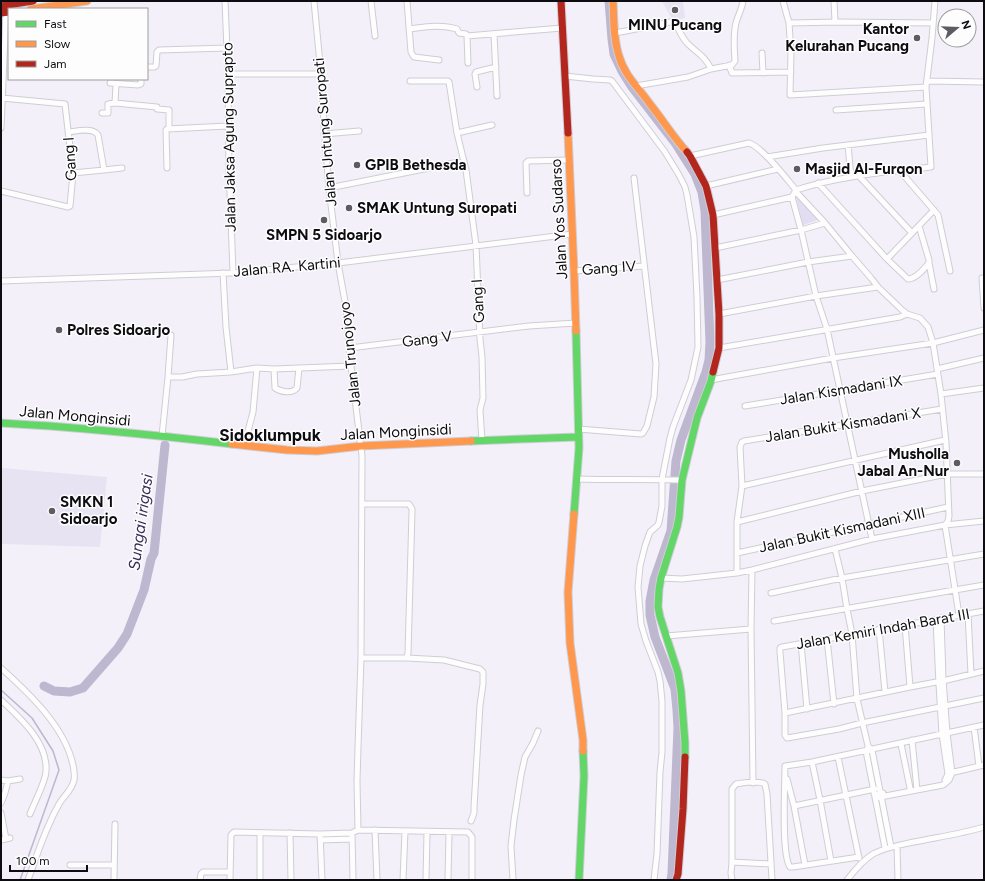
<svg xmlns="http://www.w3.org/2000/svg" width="985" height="881" font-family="Figtree,sans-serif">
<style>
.built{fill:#e7e3f3}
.green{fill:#e3ddf3}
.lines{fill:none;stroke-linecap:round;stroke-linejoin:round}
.stream{stroke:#bdb7cf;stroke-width:1.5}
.river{stroke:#bdb7cf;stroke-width:9}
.street-casing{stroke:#cfcdd4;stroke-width:7}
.fast-casing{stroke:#cfcdd4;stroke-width:9}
.slow-casing{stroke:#cfcdd4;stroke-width:9}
.jam-casing{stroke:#cfcdd4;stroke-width:9}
.street{stroke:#fdfdfe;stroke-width:5}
.fast{stroke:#63d668;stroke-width:7}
.slow{stroke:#ff974d;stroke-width:7}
.jam{stroke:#b3261e;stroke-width:7}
.poi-dot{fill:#5e5c63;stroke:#fdfdfd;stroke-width:1.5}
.labels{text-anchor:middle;stroke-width:3;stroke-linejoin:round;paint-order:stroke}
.poi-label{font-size:15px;font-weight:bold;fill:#0d0c11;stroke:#fdfdfd;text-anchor:start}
.street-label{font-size:15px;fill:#0d0c11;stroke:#fdfdfd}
.water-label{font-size:16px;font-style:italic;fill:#382a55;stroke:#fdfdfd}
.quarter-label{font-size:17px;font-weight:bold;fill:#0d0c11;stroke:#fdfdfd}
</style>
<rect width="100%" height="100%" fill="#f3f0fa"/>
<path class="built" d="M662,1H683L685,18L673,21Z
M1,468L107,477L100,547L1,544Z"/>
<path class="green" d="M799,196L821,219L803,225L796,197Z"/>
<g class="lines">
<path class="stream" d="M1,690L32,718L53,751L59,770L20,880"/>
<path class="river" d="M609,1L612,39L614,54L622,71L632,87L676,144L695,174L702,192L705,211L710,342L709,360L706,372L681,440L676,461L671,531L654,580L650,601V615L655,637L675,689L677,710L678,728L672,874L671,880
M44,686L54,691L70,692L83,688L118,648L127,634L144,590L151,559L154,553L165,445"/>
<defs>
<path id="street" d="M225,1L228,74L229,176L230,192L233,273
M314,1L321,74L324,125L329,188L338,263L346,307L351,366L362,456L361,658L358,747L357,781L358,830
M371,1L375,36
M407,1L411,52L414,57L439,60
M783,1L789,23L839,22L933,23
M834,1L835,22
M789,23L791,52L790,95L926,87
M409,29C425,27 441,24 457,29L459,33L466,34L467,36L562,28
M615,33L626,31L675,21C678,29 681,36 687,43C697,53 705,56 711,69
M494,34L497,96
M467,36L468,63
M762,53L763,73
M729,65L732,73L791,72
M147,67H154L156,66L157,52L159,50L227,48
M228,74H321
M565,76L593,79L610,80L612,81L665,152L679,175L685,187L687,195L694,237L697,297L698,347L691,380L673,427L670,438L662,479V506L659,522L658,525L650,532L645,546L640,566L638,587L641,624L646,641L658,672L660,681L662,701V752L660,772L657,854L655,871L654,880
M410,81H448L449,82L457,133L466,170L476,245L480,339L482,357L483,398L480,410L482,441
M927,81L984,82
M110,83L138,85L141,84V79
M636,86L688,77L711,69L732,65L735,61C734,48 733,35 736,23C738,15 742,9 743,1
M477,87L475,74L476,72L496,67
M115,103L116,84
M836,110L927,104
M102,113H108V104L115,103L157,107V109L169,110V128
M1,128L6,11
M68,132C77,131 93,127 98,135L104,170L73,173
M457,133L492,125
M324,134L359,131
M848,145L851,177
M690,156L749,143C762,147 786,178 796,190C839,176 886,172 931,167L926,87L932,38L935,1
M767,157L823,148L929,135
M167,168L166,130L167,129L228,126
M104,170L122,168
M900,171L938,215L950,271
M859,176L912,233L934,210
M818,183L887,259L912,233
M706,186L778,169
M329,188L464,161
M796,190L798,194L825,223L852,256L871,278L878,287L902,310L907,314L920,318L928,327L933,343L941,394L946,443L949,516L948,521L945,525L959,615
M796,190L792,197L801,230L816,296L827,329L872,539
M1,191L68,207L70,206L73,173L65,104L2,98
M527,193L526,163L528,161L569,160
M713,215L792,197
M715,248L801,230L825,223
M887,259L908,279C916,279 924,269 929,263V260L919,226
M929,263L934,289
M574,271L644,266
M223,273L226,327L231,372
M982,278L984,308
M717,280L808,262L852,256
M1,281L233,273L338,263L572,234
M719,314L816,296L878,287
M350,348L529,326L576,323
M719,348L900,317L907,314
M274,369L275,388C281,392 292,394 297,388L299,368
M937,369L984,358
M168,377H182L197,374L231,372L257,368L274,369L351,366
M711,381L716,379L833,358L933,343L984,330
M941,394L984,388
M745,406L938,374
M578,429L641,434L643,433L647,426L654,397L656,364L634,178
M162,436L168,377L171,335
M244,446L253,412L257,368
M576,479C612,480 647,479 682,480
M742,486L945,440
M737,522L862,491L947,474H984
M835,549L842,578L847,609L852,634L857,699L868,746L872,750L891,847
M737,553L948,507
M752,570L751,629L753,783
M737,573V522L742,486L740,447L742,442L744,441L942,409
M661,578L682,579L737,573L752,570L872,539L945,525L984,521
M771,593L842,578L984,554
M984,611L782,647L780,648V652L785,713V735L787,738L839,729L862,723L984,698
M968,614L971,674
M936,620L939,684L942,734L948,774L945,780
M774,621L984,585
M905,625L910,687
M879,629L885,692
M666,636L751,629
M827,639L834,704
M801,643L807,709
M361,658H407L408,653L412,512V509L409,504H362
M407,658L444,660L480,669L483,672V684L480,705L474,807V813L471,821
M1,668C29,693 65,727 73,765C74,770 75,775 74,780C72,791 62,797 58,806C45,829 37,855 28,880
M1,700C20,718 48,742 46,771C46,781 34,803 30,814
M785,713L910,687L947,680L984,671
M974,727L979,766
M912,740L917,790
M901,744L910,788
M867,749L866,751L885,848
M838,757L859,858
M812,762L820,800L831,861
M950,773L984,765
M787,779L794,806L805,865
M1,780L8,781L20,779
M874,794L883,793
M875,798L943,785L949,780L952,773L947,733L943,679L941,618
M1,803L5,793L8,781
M794,806L875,789
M1,813L6,839
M375,830L377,880
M260,833V880
M290,833L291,880
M352,833L353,880
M320,834L322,880
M1,840L10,838
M320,840L352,839
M897,846L898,880
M859,857L793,867H790C781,855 785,783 785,766L812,762L984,725
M732,862L731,873L732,880
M771,864L732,862V789L736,784C743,783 758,780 765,784L767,794L772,880
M70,865H114
M114,880L115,824
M200,880L201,874L203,872H230
M230,880L231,835L234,832L320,834L352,833L358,830L468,832L472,837V880
M403,880L405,831
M426,880L427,832
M448,880L449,832
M513,880L511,846L514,820L521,775L525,757L533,743L538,731
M847,880C854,871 863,860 873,854C886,847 900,845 914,842C938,837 961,834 984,827"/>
<path id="fast" d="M1,423C78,427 155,435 232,444
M471,441L578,437
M574,514L579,448L576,331
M685,757V743L681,691L678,673L660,617L658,607L659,589L661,578L677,527L679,517L682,480L697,418L711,381L713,372
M579,880L584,776L583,751"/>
<path id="slow" d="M613,1C614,19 613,38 619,56C624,75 639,88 650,104C663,120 673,137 687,152
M31,9L87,1
M568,133L574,271L576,331
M232,444L287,450L317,451L361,446L471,441
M574,514L568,592L570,643L583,740V751"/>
<path id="jam" d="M561,1L568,133
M1,6L33,1
M1,13L9,12
M687,152L690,156L706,186L713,215L719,314V348L713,372
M676,880L678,874L683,809L685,757"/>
</defs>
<use href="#street" class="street-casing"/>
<use href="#fast" class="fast-casing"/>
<use href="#slow" class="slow-casing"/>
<use href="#jam" class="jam-casing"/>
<use href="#street" class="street"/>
<use href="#fast" class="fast"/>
<use href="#slow" class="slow"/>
<use href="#jam" class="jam"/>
</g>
<g class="poi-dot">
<circle cx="675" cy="10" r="4"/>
<circle cx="917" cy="38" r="4"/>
<circle cx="357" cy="165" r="4"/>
<circle cx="797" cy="169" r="4"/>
<circle cx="349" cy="208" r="4"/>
<circle cx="324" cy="220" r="4"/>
<circle cx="59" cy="330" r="4"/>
<circle cx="957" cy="463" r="4"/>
<circle cx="52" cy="511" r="4"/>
</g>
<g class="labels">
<g class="poi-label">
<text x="675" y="30" text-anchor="middle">MINU Pucang</text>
<text x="909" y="34" text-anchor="end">Kantor<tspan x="909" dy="17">Kelurahan Pucang</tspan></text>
<text x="365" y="170">GPIB Bethesda</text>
<text x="805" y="174">Masjid Al-Furqon</text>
<text x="357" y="213">SMAK Untung Suropati</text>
<text x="324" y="240" text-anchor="middle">SMPN 5 Sidoarjo</text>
<text x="67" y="335">Polres Sidoarjo</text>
<text x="949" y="459" text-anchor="end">Musholla<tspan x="949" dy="17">Jabal An-Nur</tspan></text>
<text x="60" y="507">SMKN 1<tspan x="60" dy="17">Sidoarjo</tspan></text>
</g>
<g class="street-label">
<text transform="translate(325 132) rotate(-95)" y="5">Jalan Untung Suropati</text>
<text transform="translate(229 137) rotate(-91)" y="5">Jalan Jaksa Agung Suprapto</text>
<text transform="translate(70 159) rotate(-94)" y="5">Gang I</text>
<text transform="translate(559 219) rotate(-93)" y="5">Jalan Yos Sudarso</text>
<text transform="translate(287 267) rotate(-5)" y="5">Jalan RA. Kartini</text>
<text transform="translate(609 268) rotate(-4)" y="5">Gang IV</text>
<text transform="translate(478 301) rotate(-93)" y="5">Gang I</text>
<text transform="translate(427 339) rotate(-7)" y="5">Gang V</text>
<text transform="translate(350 354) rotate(-96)" y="5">Jalan Trunojoyo</text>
<text transform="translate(841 390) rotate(-9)" y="5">Jalan Kismadani IX</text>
<text transform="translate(75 416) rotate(5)" y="5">Jalan Monginsidi</text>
<text transform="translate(843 425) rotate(-9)" y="5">Jalan Bukit Kismadani X</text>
<text transform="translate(396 432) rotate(-3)" y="5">Jalan Monginsidi</text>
<text transform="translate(842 530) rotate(-12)" y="5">Jalan Bukit Kismadani XIII</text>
<text transform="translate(883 629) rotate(-10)" y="5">Jalan Kemiri Indah Barat III</text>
</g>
<g class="water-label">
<text transform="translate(140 522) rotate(-82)" y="6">Sungai irigasi</text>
</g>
<g class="quarter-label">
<text x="270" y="441">Sidoklumpuk</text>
</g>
</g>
<rect width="985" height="881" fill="none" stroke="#0d0c11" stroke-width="4"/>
<rect x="8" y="8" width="140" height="72" fill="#fdfdfd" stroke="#9d9d9f"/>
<rect x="16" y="21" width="20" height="6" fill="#63d668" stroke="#9d9d9f"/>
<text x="44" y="28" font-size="12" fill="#0d0c11">Fast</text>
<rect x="16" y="41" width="20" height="6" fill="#ff974d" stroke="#9d9d9f"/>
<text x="44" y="48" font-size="12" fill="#0d0c11">Slow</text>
<rect x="16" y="61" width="20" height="6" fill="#b3261e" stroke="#9d9d9f"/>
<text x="44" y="68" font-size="12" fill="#0d0c11">Jam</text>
<g transform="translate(957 28) rotate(71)"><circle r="19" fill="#fdfdfd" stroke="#9d9d9f"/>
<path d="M0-3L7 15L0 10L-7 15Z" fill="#5e5c63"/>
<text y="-6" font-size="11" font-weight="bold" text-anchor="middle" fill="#0d0c11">N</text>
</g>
<path d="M10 865v6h77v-6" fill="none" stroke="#0d0c11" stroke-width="2"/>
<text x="16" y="865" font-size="12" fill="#0d0c11" stroke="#fdfdfd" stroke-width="3" paint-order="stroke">100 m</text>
</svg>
